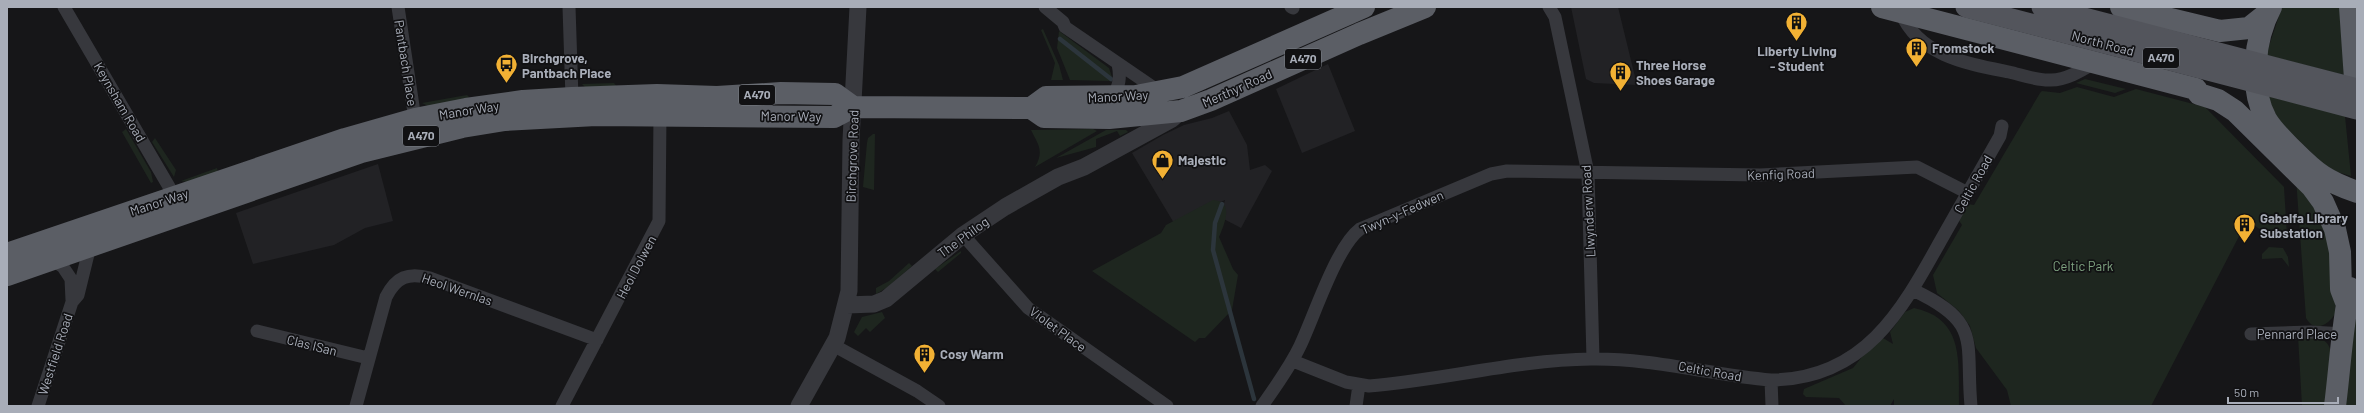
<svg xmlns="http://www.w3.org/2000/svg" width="2364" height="413" font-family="Barlow,sans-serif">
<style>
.built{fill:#222225}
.green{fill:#1e261f}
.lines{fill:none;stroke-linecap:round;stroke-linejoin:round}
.stream{stroke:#2c353c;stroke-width:4.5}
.minor{stroke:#37383d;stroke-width:13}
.tertiary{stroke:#37383d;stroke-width:17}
.trunk{stroke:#5b5e65;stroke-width:22}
.primary-bridge{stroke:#53555c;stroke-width:21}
.labels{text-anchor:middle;stroke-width:3.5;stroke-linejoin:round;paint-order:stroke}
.shield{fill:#111113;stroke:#7b7e86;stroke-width:1}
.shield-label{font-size:12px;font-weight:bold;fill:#a8adb8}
.street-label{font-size:13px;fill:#a8adb8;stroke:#111113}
.poi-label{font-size:13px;font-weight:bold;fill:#a8adb8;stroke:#111113;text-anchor:start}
.park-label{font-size:13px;fill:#7fa381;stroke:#111113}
</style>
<rect width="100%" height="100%" fill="#161618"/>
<path class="built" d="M1571,7H1618L1637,85L1594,83L1586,79Z
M1328,64L1355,131L1302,153L1276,89Z
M1229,111L1247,145L1250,170L1265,165L1272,171L1241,228L1220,217L1225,200L1174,223L1132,153L1163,135L1184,125L1212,118Z
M378,164L393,221L365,228L334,245L253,264L236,213Z"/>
<path class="green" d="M2282,7H2341L2344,75L2266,55Z
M1043,29L1059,65L1063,80H1051L1055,63L1041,30Z
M1059,31L1109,68L1112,77L1110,81L1070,80L1057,48Z
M2085,79L2126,89L2115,93L2076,83Z
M614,83L617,87H585L582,84Z
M2077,87L2114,97L2136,89L2205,107L2284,187L2287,236L2279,237L2267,231L2264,232L2252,224L2249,217L2151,406H2011L2007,390L1976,348L1970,326L1959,311L1937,293L1933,275L1962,225L1958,219L1968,204L1974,205L2040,93L2042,91L2060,93Z
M467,95L469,97L464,100L428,106L422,103Z
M2268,96L2345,116L2351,176L2334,171L2325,166L2276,118Z
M126,129L151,172L153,182L151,183L122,132Z
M1093,129L1097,131L1035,167C1045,150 1037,143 1031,130Z
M1106,130H1126L1128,132L1120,136L1117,131L1096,139V147L1056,158Z
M873,134H875L874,190L863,187L867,143L868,138Z
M155,138L176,170L174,177L152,142Z
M217,168L218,172L187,182L181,181Z
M2296,178L2328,222L2336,312C2330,324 2315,334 2306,318Z
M1213,200C1235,201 1224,225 1219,237L1233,269L1238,275L1232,310L1205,338H1199L1195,342L1092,271L1161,233L1166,225Z
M2269,247L2283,248L2288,257L2289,267L2282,258L2262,259V254Z
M961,251V253L938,272L935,269Z
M909,263L912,266L888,287L876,294V288L889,281Z
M1914,308C1966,319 1958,364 1959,406H1894V399L1890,406H1846L1839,398L1806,397L1803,394L1804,389L1853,368L1875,341L1883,338L1893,344L1890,332L1905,312Z
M2356,309L2357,406H2345Z
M882,312L885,318L870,332L866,328L858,336L854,332L862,317Z
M2298,336C2325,338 2334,339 2330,368C2329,381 2328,393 2326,406H2302Z"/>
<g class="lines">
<path class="stream" d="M1060,39L1111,79
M1222,204L1215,223L1213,250L1254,399"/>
<path class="minor" d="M64,7L175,197
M398,7L415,119
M569,7L572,98
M1045,7L1063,22L1065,27L1160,92
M1291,7L1293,8
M1549,7L1555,17L1588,173L1593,359
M1901,13C1919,56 1969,64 2009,72C2022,75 2038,81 2051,80C2066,80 2081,71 2094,63
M1113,98C1119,85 1121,78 1118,64
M963,235L1028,308L1167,406
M52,259L63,267L71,279L72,300
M1913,290C1983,323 1965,341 1971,406
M257,331L368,358
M2251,334L2311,332L2344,334
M833,345L917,391L939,406
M1293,361L1346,382L1369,386C1444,380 1516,360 1591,359C1653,358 1711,375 1771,380C1864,379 1901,312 1941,240C1961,205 1980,171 2000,136L2002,126
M1771,380L1772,406
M38,406L72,302L78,295L90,246
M356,406L386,297C396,277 408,272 430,278L597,340
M562,406L659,221L660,114
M1262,406C1276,386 1290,367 1300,346C1314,317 1336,247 1360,229L1491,174L1507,171L1760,175L1917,167L1968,193
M1356,406L1359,385"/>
<path class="tertiary" d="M847,305L874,304L886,299L963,235L1005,207L1058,177L1084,167L1172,119L1181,111
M799,406L837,338L849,291L851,140L858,7"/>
<path class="trunk" d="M1882,7L2196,89L2199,94L2218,100L2235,111L2312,187L2323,202L2335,229L2340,252L2341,289L2346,302
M2121,7L2220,31L2249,28L2268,13
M2271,7C2254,39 2249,87 2266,119C2273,131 2284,141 2294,151C2317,174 2326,181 2357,192
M2350,7L2357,108
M1031,108L1046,97L1136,96L1183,87L1364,7
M7,254L345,139L415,119L466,109L523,101L572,98L657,95L717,97L781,93L835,94L853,107
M7,275L361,152L462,127L505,120L596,115L834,117L853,107L1031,108L1044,117L1109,118L1181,111L1211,100L1359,34L1425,7
M2335,406C2340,367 2342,326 2350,288"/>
<path class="primary-bridge" d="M1966,7L2357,109
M2042,7L2357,89"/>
</g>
<defs>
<symbol id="building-pin" viewBox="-11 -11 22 30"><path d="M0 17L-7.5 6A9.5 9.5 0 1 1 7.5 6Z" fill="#f2b134" stroke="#111113"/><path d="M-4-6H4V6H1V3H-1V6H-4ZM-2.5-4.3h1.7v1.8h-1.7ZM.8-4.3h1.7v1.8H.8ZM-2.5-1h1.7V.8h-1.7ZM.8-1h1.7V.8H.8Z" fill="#111"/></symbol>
<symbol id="bus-pin" viewBox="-11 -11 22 30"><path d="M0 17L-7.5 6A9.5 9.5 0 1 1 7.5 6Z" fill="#f2b134" stroke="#111113"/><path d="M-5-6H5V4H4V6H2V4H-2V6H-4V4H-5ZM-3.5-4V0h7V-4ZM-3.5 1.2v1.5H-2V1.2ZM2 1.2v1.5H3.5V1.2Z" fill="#111"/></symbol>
<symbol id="shop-pin" viewBox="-11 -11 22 30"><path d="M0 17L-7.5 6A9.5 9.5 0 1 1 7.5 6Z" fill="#f2b134" stroke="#111113"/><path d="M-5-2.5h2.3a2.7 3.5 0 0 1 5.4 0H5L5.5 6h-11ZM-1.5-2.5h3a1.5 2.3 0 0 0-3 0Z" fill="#111"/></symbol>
</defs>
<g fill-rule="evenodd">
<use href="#building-pin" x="1784" y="10" width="25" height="34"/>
<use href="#building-pin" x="1904" y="36" width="25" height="34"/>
<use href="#bus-pin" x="494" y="52" width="25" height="34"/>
<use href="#building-pin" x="1608" y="60" width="25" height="34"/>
<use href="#shop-pin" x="1150" y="148" width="25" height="34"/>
<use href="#building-pin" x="2232" y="212" width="25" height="34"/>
<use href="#building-pin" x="912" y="342" width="25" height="34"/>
</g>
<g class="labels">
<g class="shield">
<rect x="2143" y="48" width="36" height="20" rx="3"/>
<rect x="1285" y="49" width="36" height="20" rx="3"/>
<rect x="739" y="85" width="36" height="20" rx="3"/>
<rect x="403" y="126" width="36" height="20" rx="3"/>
</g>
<g class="shield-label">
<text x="2161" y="62">A470</text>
<text x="1303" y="63">A470</text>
<text x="757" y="99">A470</text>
<text x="421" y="140">A470</text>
</g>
<g class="street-label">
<text transform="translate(2103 43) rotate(15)" y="5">North Road</text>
<text transform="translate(406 63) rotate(81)" y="5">Pantbach Place</text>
<text transform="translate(1237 88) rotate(-24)" y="5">Merthyr Road</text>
<text transform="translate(1118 96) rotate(-3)" y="5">Manor Way</text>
<text transform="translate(120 102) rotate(60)" y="5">Keynsham Road</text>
<text transform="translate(469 110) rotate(-9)" y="5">Manor Way</text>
<text transform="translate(791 116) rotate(1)" y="5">Manor Way</text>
<text transform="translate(852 156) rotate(-88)" y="5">Birchgrove Road</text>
<text transform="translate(1781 174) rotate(-2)" y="5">Kenfig Road</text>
<text transform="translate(1973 184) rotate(-61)" y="5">Celtic Road</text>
<text transform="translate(159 202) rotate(-18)" y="5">Manor Way</text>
<text transform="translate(1588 211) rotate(-93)" y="5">Llwynderw Road</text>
<text transform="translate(1402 212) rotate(-24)" y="5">Twyn-y-Fedwen</text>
<text transform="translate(963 237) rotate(-36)" y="5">The Philog</text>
<text transform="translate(636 267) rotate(-62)" y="5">Heol Dolwen</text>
<text transform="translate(457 289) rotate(19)" y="5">Heol Wernlas</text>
<text transform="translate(1058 329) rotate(36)" y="5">Violet Place</text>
<text x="2297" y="339">Pennard Place</text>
<text transform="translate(312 345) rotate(14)" y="5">Clas ISan</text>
<text transform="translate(55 354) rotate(-72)" y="5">Westfield Road</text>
<text transform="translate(1710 371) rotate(10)" y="5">Celtic Road</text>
</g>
<g class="poi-label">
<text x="1932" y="53">Fromstock</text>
<text x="1797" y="56" text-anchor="middle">Liberty Living<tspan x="1797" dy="15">- Student</tspan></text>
<text x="522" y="63">Birchgrove,<tspan x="522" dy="15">Pantbach Place</tspan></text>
<text x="1636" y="70">Three Horse<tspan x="1636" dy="15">Shoes Garage</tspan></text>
<text x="1178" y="165">Majestic</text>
<text x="2260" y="223">Gabalfa Library<tspan x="2260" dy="15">Substation</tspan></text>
<text x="940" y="359">Cosy Warm</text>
</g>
<g class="park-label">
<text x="2083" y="271">Celtic Park</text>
</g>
</g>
<rect width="2364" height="413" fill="none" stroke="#a8adb8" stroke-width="16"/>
<path d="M2228 397v6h110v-6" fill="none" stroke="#a8adb8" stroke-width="2"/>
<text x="2234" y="397" font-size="12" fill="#a8adb8" stroke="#111113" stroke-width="3" paint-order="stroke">50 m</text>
</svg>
